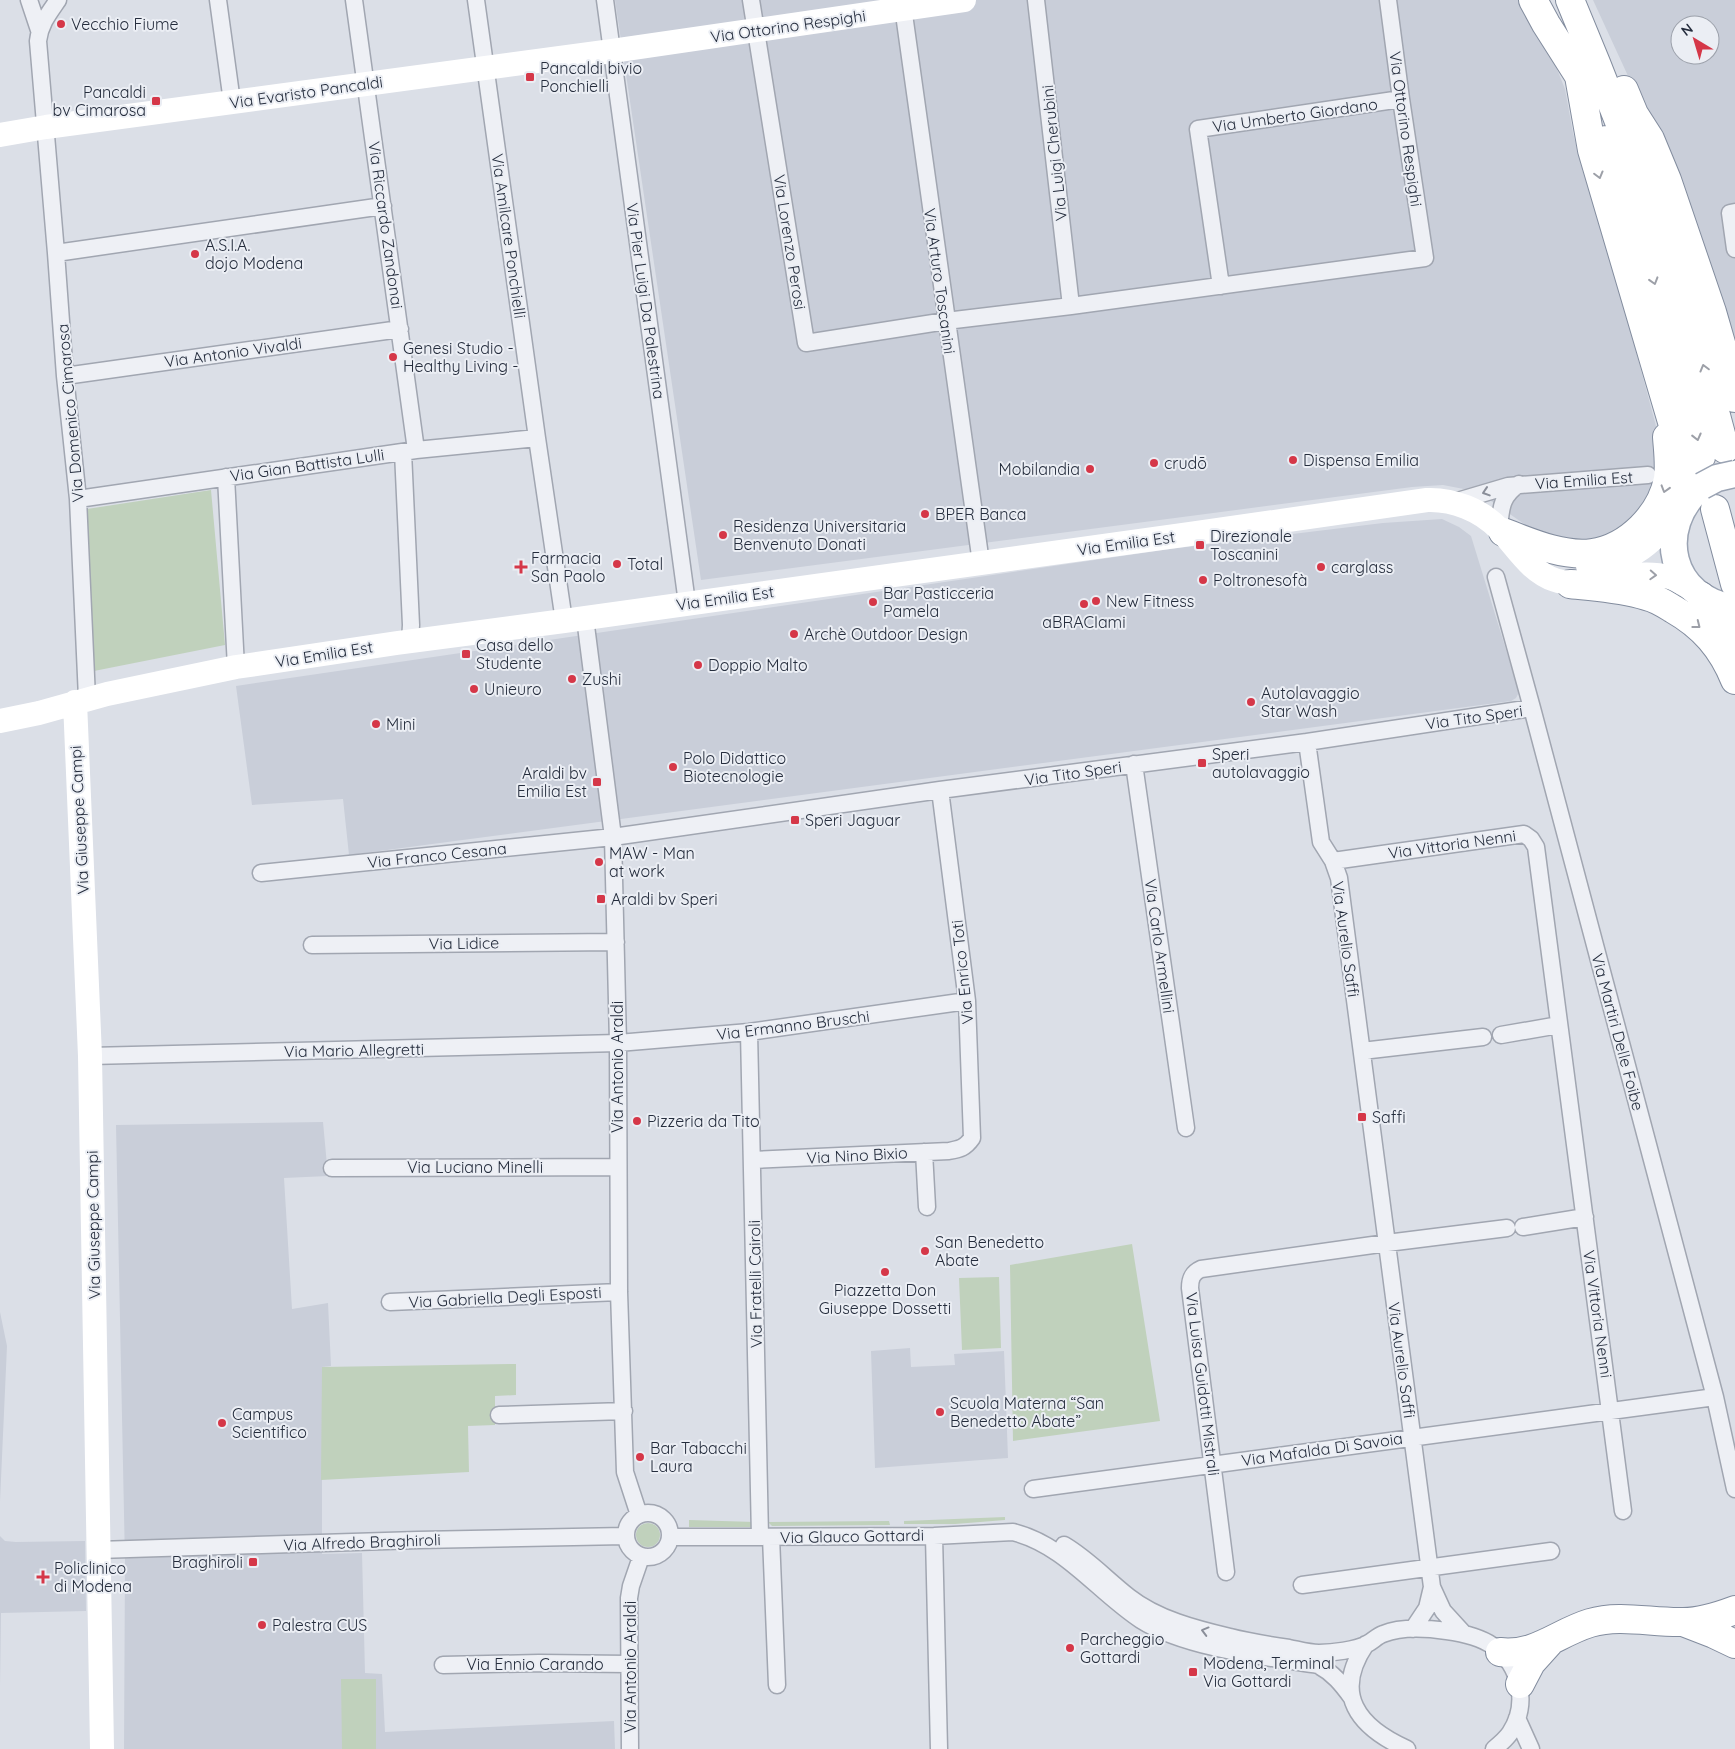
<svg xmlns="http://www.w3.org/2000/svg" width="1735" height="1749" font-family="Quicksand,sans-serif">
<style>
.built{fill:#c9ced9;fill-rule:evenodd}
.green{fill:#c0d1bc}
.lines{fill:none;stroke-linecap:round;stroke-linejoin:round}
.street-casing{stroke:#a1a6b1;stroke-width:19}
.primary-casing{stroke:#9aa3b3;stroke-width:29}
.highway-casing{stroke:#828c9e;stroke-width:30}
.street{stroke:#eef0f5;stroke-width:16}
.secondary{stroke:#fff;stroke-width:24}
.primary{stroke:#fff;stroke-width:26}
.highway{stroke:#fff;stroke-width:28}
.primary-bridge-casing{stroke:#9aa3b3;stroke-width:29;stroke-linecap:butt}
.primary-bridge{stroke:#fff;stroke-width:26}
.oneway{stroke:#9da0a8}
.oneway2{stroke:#8a8e99}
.poi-dot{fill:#d53748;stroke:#ebeef4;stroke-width:2}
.labels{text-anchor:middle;stroke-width:4;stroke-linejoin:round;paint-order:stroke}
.poi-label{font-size:16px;fill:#252d3d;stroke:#ebeef4;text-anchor:start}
.street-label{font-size:16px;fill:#252d3d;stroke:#ebeef4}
</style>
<rect width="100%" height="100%" fill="#dbdfe7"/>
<path class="built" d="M615,0H1529L1565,89L1573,133L1583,172L1619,278L1631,323L1637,355L1660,441L1661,480L1628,526L1584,545L1540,535L1491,501L1469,490L1443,485L1412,487L701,580Z
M1593,0H1735V357L1646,115ZM1680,25H1710V55H1680Z
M1442,519L1459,527L1471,536L1519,692L1516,698L1511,701L349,855L343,799L252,805L236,686L1170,549L1383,523Z
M323,1122L328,1176L284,1178L292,1309L328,1303L331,1366L322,1367V1554L362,1553L365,1673L382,1674L385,1732L614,1721L615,1749H124L125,1562L116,1125Z
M0,1312L7,1346L0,1501Z
M910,1348L911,1367L955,1365L954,1354L1004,1351L1008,1458L875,1468L871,1351Z
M0,1536L5,1541L16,1542L85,1541L86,1611L1,1613L0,1686Z"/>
<path class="green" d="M211,490L225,645L94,671L87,509Z
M1132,1244L1160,1421L1013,1441L1010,1265Z
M999,1277L1001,1348L962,1350L959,1278Z
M516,1364V1395L495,1396V1425L468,1426L469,1472L321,1480L322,1367Z
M1005,1517V1520L955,1524H904V1521Z
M689,1520L755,1522L753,1527H689Z
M889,1521L890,1525L772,1526L768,1522Z
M636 1535a12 12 0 1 1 24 0a12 12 0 1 1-24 0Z
M341,1679H376V1749H342Z"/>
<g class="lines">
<defs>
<path id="street" d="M29,0L39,30
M58,0C49,13 40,24 38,41L56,253L65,376L78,499L87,698
M218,0L232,102
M354,0L416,450
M476,0L537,438L564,621
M605,0L687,603
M751,0L806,343L946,321L1071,306L1425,258L1401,99L1388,0
M902,0L981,563
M1036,0L1071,306
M1735,212L1730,213L1735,249
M56,253L383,206
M1221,286L1198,129L1401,99
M65,376L400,329
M403,452L411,625L410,641
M226,477L236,667
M78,499L416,450L537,438
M1454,502L1508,486L1648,475
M1499,528C1501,508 1501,496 1519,484
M1496,577L1532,708L1715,1397L1735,1489
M585,618L613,837L618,1043L619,1292L625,1472L639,1515
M1307,742L1321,842L1333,861L1339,878L1432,1587L1443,1611L1464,1634
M1134,764L1186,1128
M1333,861L1524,834L1531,839L1536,847L1623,1511
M261,873L613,837L940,790L1307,742L1532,708
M312,945L616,942
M749,1032L760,1537
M1501,1035L1559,1025
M1362,1051L1483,1037
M90,1056L618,1043L749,1032L967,1001
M924,1152L927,1207
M752,1160L949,1151C960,1149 965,1148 972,1138L967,1001L940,790
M332,1168L618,1167
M1523,1227L1585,1217
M390,1302L619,1292
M499,1415L624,1411
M1033,1489L1715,1397
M626 1535a22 22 0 1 1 44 0a22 22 0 1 1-44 0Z
M934,1536L939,1749
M670,1537L934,1536L1013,1532C1065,1545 1097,1591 1141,1620C1185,1648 1266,1657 1318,1665C1333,1673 1342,1684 1352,1698
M771,1537L777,1685
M1064,1545C1088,1559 1107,1580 1129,1597C1157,1619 1196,1629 1230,1637C1249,1642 1269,1645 1289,1648C1299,1650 1309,1653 1319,1653C1332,1653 1356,1650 1367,1644C1373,1641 1377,1636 1383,1634C1402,1626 1427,1628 1447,1631C1462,1633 1480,1637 1493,1646C1521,1666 1529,1704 1510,1733C1506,1739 1500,1744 1494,1749
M98,1550L418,1540L625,1536
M1226,1572L1190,1288C1190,1279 1192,1273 1201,1269L1387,1243L1507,1228
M1302,1585L1551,1551
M1413,1629L1427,1608L1432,1587
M1366,1644C1332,1694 1358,1727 1407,1749
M443,1665L539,1663L628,1664
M1517,1718L1531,1749
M630,1749L629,1598L631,1586L641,1557"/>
<path id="primary" d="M1702,486C1653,528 1670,600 1735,608"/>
<path id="highway" d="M1533,0L1546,24L1579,76L1592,150L1693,493
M1570,0L1596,63L1661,228L1696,341L1725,449
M1624,90L1634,114L1650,139L1667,180L1712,312L1731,378L1735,398
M1606,140L1640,234L1676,349L1701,457
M1715,509L1735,584
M1503,532C1529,542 1563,557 1592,553C1628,548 1661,515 1668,479C1670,465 1668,451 1667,437
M1570,584C1595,587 1621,588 1646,596C1656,598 1665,604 1673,609C1703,626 1722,648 1735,680
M1701,596L1726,631L1733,645
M1683,1622L1714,1634L1735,1644
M1500,1652C1536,1656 1557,1633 1590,1623C1620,1614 1652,1623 1683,1622C1700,1622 1719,1616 1735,1610
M1520,1684L1531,1663L1549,1643"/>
</defs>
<use href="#street" class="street-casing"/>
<use href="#primary" class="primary-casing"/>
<use href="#highway" class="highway-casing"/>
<use href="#street" class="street"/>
<path class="secondary" d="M0,135L46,127L612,51L964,0
M1588,566C1630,566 1652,541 1679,513
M75,702L90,1056L102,1749
M0,721L39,713L107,694L236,667L397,643L564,621L1190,534L1427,500C1453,499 1481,510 1499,529C1517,547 1529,571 1555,580C1569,585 1581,582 1596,580C1619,577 1646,571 1669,577C1677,579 1685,585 1692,589"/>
<use href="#primary" class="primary"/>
<use href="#highway" class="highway"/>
<defs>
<path id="primary-bridge" d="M1702,486L1717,478L1735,474"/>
</defs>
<use href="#primary-bridge" class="primary-bridge-casing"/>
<use href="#primary-bridge" class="primary-bridge"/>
</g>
<defs><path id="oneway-chevron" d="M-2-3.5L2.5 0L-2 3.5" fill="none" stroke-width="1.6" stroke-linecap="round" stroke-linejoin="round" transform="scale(1.25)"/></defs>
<g class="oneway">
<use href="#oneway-chevron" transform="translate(1599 175) rotate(75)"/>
<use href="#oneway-chevron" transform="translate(1654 281) rotate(73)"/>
<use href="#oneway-chevron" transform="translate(1704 368) rotate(-105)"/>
<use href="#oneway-chevron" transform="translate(1697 437) rotate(76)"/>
<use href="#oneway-chevron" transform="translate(1665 489) rotate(107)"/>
<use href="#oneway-chevron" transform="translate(1653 575) rotate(3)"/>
<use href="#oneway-chevron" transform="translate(1697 625) rotate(38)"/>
</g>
<g class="oneway2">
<use href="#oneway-chevron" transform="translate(1486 492) rotate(162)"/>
<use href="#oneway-chevron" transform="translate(1205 1631) rotate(-165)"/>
</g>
<g class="poi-dot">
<circle cx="61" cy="24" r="5"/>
<rect x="525" y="72" width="10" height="10" rx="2.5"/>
<rect x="151" y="96" width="10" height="10" rx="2.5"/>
<circle cx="195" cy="254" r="5"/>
<circle cx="393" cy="357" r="5"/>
<circle cx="1293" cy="460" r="5"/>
<circle cx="1154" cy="463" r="5"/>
<circle cx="1090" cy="469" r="5"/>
<circle cx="925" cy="514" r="5"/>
<circle cx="723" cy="535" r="5"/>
<rect x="1195" y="540" width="10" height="10" rx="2.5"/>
<circle cx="617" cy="564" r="5"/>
<path d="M518.5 559.5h5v5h5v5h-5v5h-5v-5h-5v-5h5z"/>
<circle cx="1321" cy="567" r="5"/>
<circle cx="1203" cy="580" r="5"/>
<circle cx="1096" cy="601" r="5"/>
<circle cx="873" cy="602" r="5"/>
<circle cx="1084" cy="604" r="5"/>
<circle cx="794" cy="634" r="5"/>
<rect x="461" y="649" width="10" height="10" rx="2.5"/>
<circle cx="698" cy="665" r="5"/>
<circle cx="572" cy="679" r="5"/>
<circle cx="474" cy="689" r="5"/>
<circle cx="1251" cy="702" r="5"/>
<circle cx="376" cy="724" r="5"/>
<rect x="1197" y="758" width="10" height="10" rx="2.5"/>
<circle cx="673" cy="767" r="5"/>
<rect x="592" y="777" width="10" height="10" rx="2.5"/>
<rect x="790" y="815" width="10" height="10" rx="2.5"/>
<circle cx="599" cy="862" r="5"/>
<rect x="596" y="894" width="10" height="10" rx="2.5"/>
<rect x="1357" y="1112" width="10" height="10" rx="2.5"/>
<circle cx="637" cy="1121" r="5"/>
<circle cx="925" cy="1251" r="5"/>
<circle cx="885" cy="1272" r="5"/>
<circle cx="940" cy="1412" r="5"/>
<circle cx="222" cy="1423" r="5"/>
<circle cx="640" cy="1457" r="5"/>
<rect x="248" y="1557" width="10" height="10" rx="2.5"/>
<path d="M40.5 1569.5h5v5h5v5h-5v5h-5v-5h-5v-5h5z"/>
<circle cx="262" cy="1625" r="5"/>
<circle cx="1070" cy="1648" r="5"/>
<rect x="1188" y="1667" width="10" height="10" rx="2.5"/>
</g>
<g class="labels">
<g class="poi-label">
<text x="71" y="30">Vecchio Fiume</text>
<text x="540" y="74">Pancaldi bivio<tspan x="540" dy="18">Ponchielli</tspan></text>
<text x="146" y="98" text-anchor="end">Pancaldi<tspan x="146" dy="18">bv Cimarosa</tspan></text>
<text x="205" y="251">A.S.I.A.<tspan x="205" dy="18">dojo Modena</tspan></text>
<text x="403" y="354">Genesi Studio -<tspan x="403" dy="18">Healthy Living -</tspan></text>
<text x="1303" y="466">Dispensa Emilia</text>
<text x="1164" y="469">crudō</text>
<text x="1080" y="475" text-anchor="end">Mobilandia</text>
<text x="935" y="520">BPER Banca</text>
<text x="733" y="532">Residenza Universitaria<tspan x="733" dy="18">Benvenuto Donati</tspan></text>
<text x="1210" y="542">Direzionale<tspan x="1210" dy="18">Toscanini</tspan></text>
<text x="531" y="564">Farmacia<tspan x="531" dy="18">San Paolo</tspan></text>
<text x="627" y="570">Total</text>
<text x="1331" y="573">carglass</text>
<text x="1213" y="586">Poltronesofà</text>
<text x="883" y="599">Bar Pasticceria<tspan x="883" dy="18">Pamela</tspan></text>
<text x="1106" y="607">New Fitness</text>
<text x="1084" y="628" text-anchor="middle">aBRACIami</text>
<text x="804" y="640">Archè Outdoor Design</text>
<text x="476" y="651">Casa dello<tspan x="476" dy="18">Studente</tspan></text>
<text x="708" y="671">Doppio Malto</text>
<text x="582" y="685">Zushi</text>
<text x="484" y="695">Unieuro</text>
<text x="1261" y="699">Autolavaggio<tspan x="1261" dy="18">Star Wash</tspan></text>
<text x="386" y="730">Mini</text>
<text x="1212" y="760">Speri<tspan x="1212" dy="18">autolavaggio</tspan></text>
<text x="683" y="764">Polo Didattico<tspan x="683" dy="18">Biotecnologie</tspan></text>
<text x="587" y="779" text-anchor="end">Araldi bv<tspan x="587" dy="18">Emilia Est</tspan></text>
<text x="805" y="826">Speri Jaguar</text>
<text x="609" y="859">MAW - Man<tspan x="609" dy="18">at work</tspan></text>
<text x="611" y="905">Araldi bv Speri</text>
<text x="1372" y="1123">Saffi</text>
<text x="647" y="1127">Pizzeria da Tito</text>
<text x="935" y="1248">San Benedetto<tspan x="935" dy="18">Abate</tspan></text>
<text x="885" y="1296" text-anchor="middle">Piazzetta Don<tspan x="885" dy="18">Giuseppe Dossetti</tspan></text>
<text x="950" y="1409">Scuola Materna “San<tspan x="950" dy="18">Benedetto Abate”</tspan></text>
<text x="232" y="1420">Campus<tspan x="232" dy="18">Scientifico</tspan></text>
<text x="650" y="1454">Bar Tabacchi<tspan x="650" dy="18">Laura</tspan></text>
<text x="243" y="1568" text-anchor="end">Braghiroli</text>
<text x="54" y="1574">Policlinico<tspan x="54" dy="18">di Modena</tspan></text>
<text x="272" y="1631">Palestra CUS</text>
<text x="1080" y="1645">Parcheggio<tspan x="1080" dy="18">Gottardi</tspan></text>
<text x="1203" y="1669">Modena, Terminal<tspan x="1203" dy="18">Via Gottardi</tspan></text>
</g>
<g class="street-label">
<text transform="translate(788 26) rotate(-8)" y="6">Via Ottorino Respighi</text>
<text transform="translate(306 92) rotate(-8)" y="6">Via Evaristo Pancaldi</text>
<text transform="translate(1295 115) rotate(-8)" y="6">Via Umberto Giordano</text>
<text transform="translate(1406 129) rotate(82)" y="6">Via Ottorino Respighi</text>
<text transform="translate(1054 153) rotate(-96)" y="6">Via Luigi Cherubini</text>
<text transform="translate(386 225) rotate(82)" y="6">Via Riccardo Zandonai</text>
<text transform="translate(509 236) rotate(82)" y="6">Via Amilcare Ponchielli</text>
<text transform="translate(790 242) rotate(81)" y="6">Via Lorenzo Perosi</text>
<text transform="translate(940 281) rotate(82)" y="6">Via Arturo Toscanini</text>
<text transform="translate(646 301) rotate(82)" y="6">Via Pier Luigi Da Palestrina</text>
<text transform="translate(233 352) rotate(-8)" y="6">Via Antonio Vivaldi</text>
<text transform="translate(70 413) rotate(-95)" y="6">Via Domenico Cimarosa</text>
<text transform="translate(307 465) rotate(-8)" y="6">Via Gian Battista Lulli</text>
<text transform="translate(1584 480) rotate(-4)" y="6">Via Emilia Est</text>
<text transform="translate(1126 543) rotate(-8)" y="6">Via Emilia Est</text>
<text transform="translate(725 598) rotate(-8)" y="6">Via Emilia Est</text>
<text transform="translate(324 654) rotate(-9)" y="6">Via Emilia Est</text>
<text transform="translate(1474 717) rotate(-8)" y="6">Via Tito Speri</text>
<text transform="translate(1073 773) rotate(-8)" y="6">Via Tito Speri</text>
<text transform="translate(79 820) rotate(-93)" y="6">Via Giuseppe Campi</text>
<text transform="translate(1452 844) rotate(-8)" y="6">Via Vittoria Nenni</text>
<text transform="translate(437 855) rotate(-6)" y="6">Via Franco Cesana</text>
<text transform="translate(1346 939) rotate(82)" y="6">Via Aurelio Saffi</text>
<text transform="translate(464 943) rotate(-1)" y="6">Via Lidice</text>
<text transform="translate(1160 946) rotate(82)" y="6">Via Carlo Armellini</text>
<text transform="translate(962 972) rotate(-96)" y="6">Via Enrico Toti</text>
<text transform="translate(793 1025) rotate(-7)" y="6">Via Ermanno Bruschi</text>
<text transform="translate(1618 1032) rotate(75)" y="6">Via Martiri Delle Foibe</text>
<text transform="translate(354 1050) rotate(-1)" y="6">Via Mario Allegretti</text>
<text transform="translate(617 1067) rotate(-90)" y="6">Via Antonio Araldi</text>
<text transform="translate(857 1155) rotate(-3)" y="6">Via Nino Bixio</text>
<text x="475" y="1173">Via Luciano Minelli</text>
<text transform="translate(93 1225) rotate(-91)" y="6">Via Giuseppe Campi</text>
<text transform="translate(755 1284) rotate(-91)" y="6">Via Fratelli Cairoli</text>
<text transform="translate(505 1297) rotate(-3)" y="6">Via Gabriella Degli Esposti</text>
<text transform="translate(1598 1314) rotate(82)" y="6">Via Vittoria Nenni</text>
<text transform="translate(1402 1360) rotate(82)" y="6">Via Aurelio Saffi</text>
<text transform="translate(1203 1384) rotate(83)" y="6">Via Luisa Guidotti Mistrali</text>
<text transform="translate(1322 1449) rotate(-8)" y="6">Via Mafalda Di Savoia</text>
<text transform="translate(852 1536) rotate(-1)" y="6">Via Glauco Gottardi</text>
<text transform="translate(362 1542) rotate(-2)" y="6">Via Alfredo Braghiroli</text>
<text x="535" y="1670">Via Ennio Carando</text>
<text transform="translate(630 1667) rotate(-90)" y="6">Via Antonio Araldi</text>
</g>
</g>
<g transform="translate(1695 40) rotate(322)"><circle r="24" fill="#ebeef4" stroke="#9ca1ab"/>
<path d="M0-4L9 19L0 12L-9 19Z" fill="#d53748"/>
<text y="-8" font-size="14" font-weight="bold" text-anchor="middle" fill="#252d3d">N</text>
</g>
</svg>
